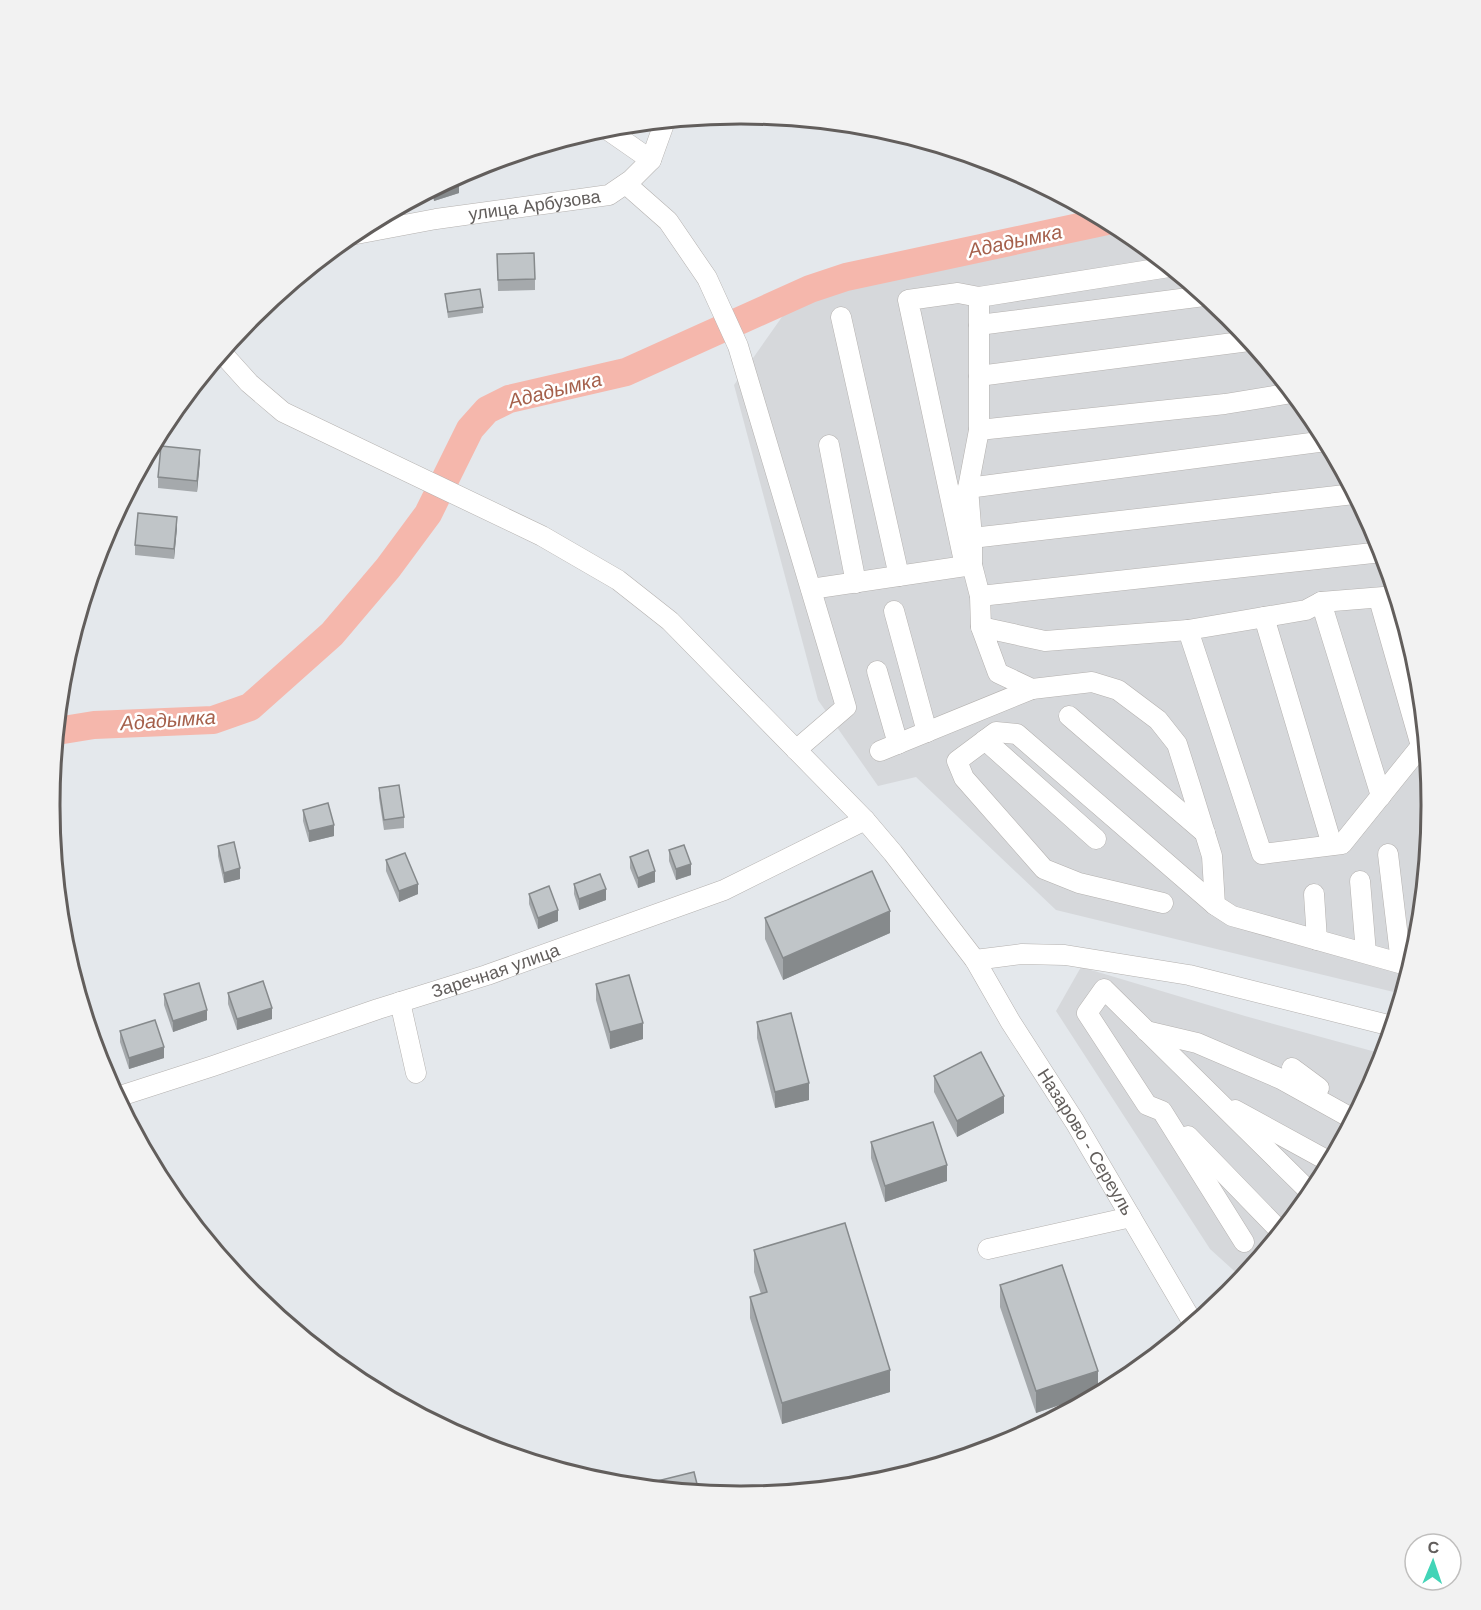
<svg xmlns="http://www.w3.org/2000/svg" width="1481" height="1610" font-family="Helvetica,sans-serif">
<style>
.industrial{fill:#d6d8db}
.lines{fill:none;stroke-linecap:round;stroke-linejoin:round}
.river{stroke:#f5b7ac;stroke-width:28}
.minor-casing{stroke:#b4b1af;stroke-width:21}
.minor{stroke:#fff;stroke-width:20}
.wall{fill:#a5a9ac}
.shaded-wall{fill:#868a8c}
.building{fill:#c0c5c8;stroke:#868a8c;stroke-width:1.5}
.labels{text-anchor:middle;stroke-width:5;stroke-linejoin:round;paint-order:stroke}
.street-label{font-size:18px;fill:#625e5c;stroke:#fff}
.water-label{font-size:20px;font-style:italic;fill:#a5604b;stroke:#fff}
.rim{fill:none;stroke:#625e5c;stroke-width:3}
</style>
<rect width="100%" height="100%" fill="#e4e8ec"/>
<path class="industrial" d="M1126,232L1229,317L1315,421L1379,541L1418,671L1431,805L1418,940L1402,994L1056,910L916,777L878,786L818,700L734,385L796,297L904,266Z
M1081,967L1245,1016L1383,1054L1379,1070L1315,1189L1242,1278L1210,1249L1056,1011Z"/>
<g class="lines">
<path class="river" d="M57,731L94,725L213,720L250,707L332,634L388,568L428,514L470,429L487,410L509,399L626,372L810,289L846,277L1107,221"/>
<defs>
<g id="minor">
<path d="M605,128L651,160"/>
<path d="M626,184L668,221L707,278L738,346L846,707L796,750"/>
<path id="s1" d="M351,235L436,219L609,195L631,180L651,160L665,121"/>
<path d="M979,297L1169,267"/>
<path d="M841,317L899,576"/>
<path d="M979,325L1204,296"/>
<path id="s2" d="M222,353L249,383L283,412L542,536L618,580L670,621L865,820L893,853L975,960L1010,1021L1075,1122L1193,1323"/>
<path d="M979,376L1249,341"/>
<path d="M979,430L1225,404L1292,393"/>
<path d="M829,445L856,583"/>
<path d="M968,488L1326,441"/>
<path d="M972,538L1354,494"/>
<path d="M965,566L908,300L958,293L979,297V430L968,488L972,538V565L980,596L981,627"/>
<path d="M811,589L972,565"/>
<path d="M980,596L1382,552"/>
<path d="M1396,596L1321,602L1306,610L1188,630L1045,641L981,627L998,673L1032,689L1092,682L1118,690L1158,720L1177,744L1190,785L1212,856L1215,905L1232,916L1410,966"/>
<path d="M1379,599L1421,746"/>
<path d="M1321,602L1381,796"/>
<path d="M894,611L927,732"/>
<path d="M1264,617L1332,845"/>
<path d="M1188,630L1262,854L1342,844L1425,741"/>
<path d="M877,671L898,744"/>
<path d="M1069,716L1205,833"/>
<path d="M985,740L1096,839"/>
<path d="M880,751L1032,689"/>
<path d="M1431,808V811"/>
<path d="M1388,854L1401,963"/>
<path d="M1360,881L1366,953"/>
<path d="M1314,894L1317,940"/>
<path d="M1163,903L1079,883L1044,869L964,778L957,761L996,732L1017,734L1215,905"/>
<path d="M975,960L1022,954L1065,955L1189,975L1392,1026"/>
<path d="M400,1002L416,1073"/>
<path d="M1146,1031L1197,1043L1281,1079L1353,1119"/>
<path d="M1292,1068L1319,1088"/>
<path id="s3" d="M117,1097L213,1066L378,1009L487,975L724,890L865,820"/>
<path d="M1235,1110L1330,1162"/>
<path d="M1188,1136L1280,1231"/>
<path d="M1244,1242L1162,1111L1147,1105L1087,1013L1104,989L1311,1193"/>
<path d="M988,1249L1131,1217"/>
</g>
</defs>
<use href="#minor" class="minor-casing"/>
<use href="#minor" class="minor"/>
</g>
<path class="wall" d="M457,177L459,193L434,201L431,191Z
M497,254L535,279V290L498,291Z
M445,294L483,307V313L448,318Z
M200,461L197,492L158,488V477Z
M177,528L174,559L135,555V545Z
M379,788L404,817V828L384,830L379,798Z
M303,810L334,836L309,842L303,821Z
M218,846L240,879L224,883L218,856Z
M669,850L691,875L676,880L669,861Z
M630,857L655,882L638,888L630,868Z
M386,860L418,894L399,902L386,871Z
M574,884L606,900L579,910L574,894Z
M529,894L558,921L538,929L529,904Z
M765,918L890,933L783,980L765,939Z
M596,984L643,1039L610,1049L596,1000Z
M228,993L272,1019L237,1030L228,1004Z
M164,994L207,1020L173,1032L164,1005Z
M757,1022L809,1100L775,1108L757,1038Z
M120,1031L164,1058L129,1069L120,1042Z
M934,1076L1004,1113L957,1137L934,1092Z
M871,1142L947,1181L885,1202L871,1158Z
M754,1250L890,1392L782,1424L750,1318V1297L761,1294L754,1272Z
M1000,1285L1098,1392L1036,1413L1000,1307Z"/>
<path class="shaded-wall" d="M459,183V193L434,201V191Z
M200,450V461L197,492V481Z
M177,517V528L174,559V549Z
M334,825V836L309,842V831Z
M691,864V875L676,880V869Z
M240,868V879L224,883V873Z
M655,871V882L638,888V878Z
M418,884V894L399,902V891Z
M606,889V900L579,910V899Z
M558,910V921L538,929V918Z
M890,911V933L783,980V958Z
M272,1008V1019L237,1030V1019Z
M207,1010V1020L173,1032V1021Z
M643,1023V1039L610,1049V1032Z
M164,1047V1058L129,1069V1058Z
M809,1083V1100L775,1108V1092Z
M1004,1096V1113L957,1137V1121Z
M947,1165V1181L885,1202V1186Z
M890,1370V1392L782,1424V1403Z
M1098,1371V1392L1036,1413V1391Z"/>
<path class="building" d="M457,177L459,183L434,191V189Z
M534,253L535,279L498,280L497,254Z
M480,289L483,307L448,312L445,294Z
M161,446L200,450L197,481L158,477Z
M138,513L177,517L174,549L135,545Z
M399,785L404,817L384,820L379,788Z
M328,803L334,825L309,831L303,810Z
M234,842L240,868L224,873L218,846Z
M684,845L691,864L676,869L669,850Z
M648,850L655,871L638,878L630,857Z
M405,853L418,884L399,891L386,860Z
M872,871L890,911L783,958L765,918Z
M600,874L606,889L579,899L574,884Z
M549,886L558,910L538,918L529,894Z
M629,975L643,1023L610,1032L596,984Z
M263,981L272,1008L237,1019L228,993Z
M199,983L207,1010L173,1021L164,994Z
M791,1013L809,1083L775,1092L757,1022Z
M155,1020L164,1047L129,1058L120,1031Z
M981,1052L1004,1096L957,1121L934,1076Z
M933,1122L947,1165L885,1186L871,1142Z
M845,1223L890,1370L782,1403L750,1297L767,1292L754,1250Z
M1062,1265L1098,1371L1036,1391L1000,1285Z
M906,1467L908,1473L875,1483L851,1485Z
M694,1472L699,1492L650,1487L649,1483Z"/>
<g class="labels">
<g class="street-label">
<text dy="6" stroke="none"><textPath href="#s1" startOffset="186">улица Арбузова</textPath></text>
<text dy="6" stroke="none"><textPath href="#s3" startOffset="399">Заречная улица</textPath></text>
<text dy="6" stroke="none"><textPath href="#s2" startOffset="1196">Назарово - Сереуль</textPath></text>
</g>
<g class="water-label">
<text transform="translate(1015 241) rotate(-12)" y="7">Ададымка</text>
<text transform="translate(555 390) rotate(-14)" y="7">Ададымка</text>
<text transform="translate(168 720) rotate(-4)" y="7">Ададымка</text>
</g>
</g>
<path d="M0 0H1481V1610H0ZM740 124H741A680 680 0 0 1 1421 804V806A680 680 0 0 1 741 1486H740A680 680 0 0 1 60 806V804A680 680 0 0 1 740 124Z" fill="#f2f2f2" fill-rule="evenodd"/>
<path class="rim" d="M740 124H741A680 680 0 0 1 1421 804V806A680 680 0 0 1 741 1486H740A680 680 0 0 1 60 806V804A680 680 0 0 1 740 124Z"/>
<g transform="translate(1433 1562) rotate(2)"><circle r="28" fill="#ffffff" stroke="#c0bfbe" stroke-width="1.5"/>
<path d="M0-4.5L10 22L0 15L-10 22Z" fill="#42d4b7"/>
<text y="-9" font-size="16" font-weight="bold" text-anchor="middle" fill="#625e5c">С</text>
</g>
</svg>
